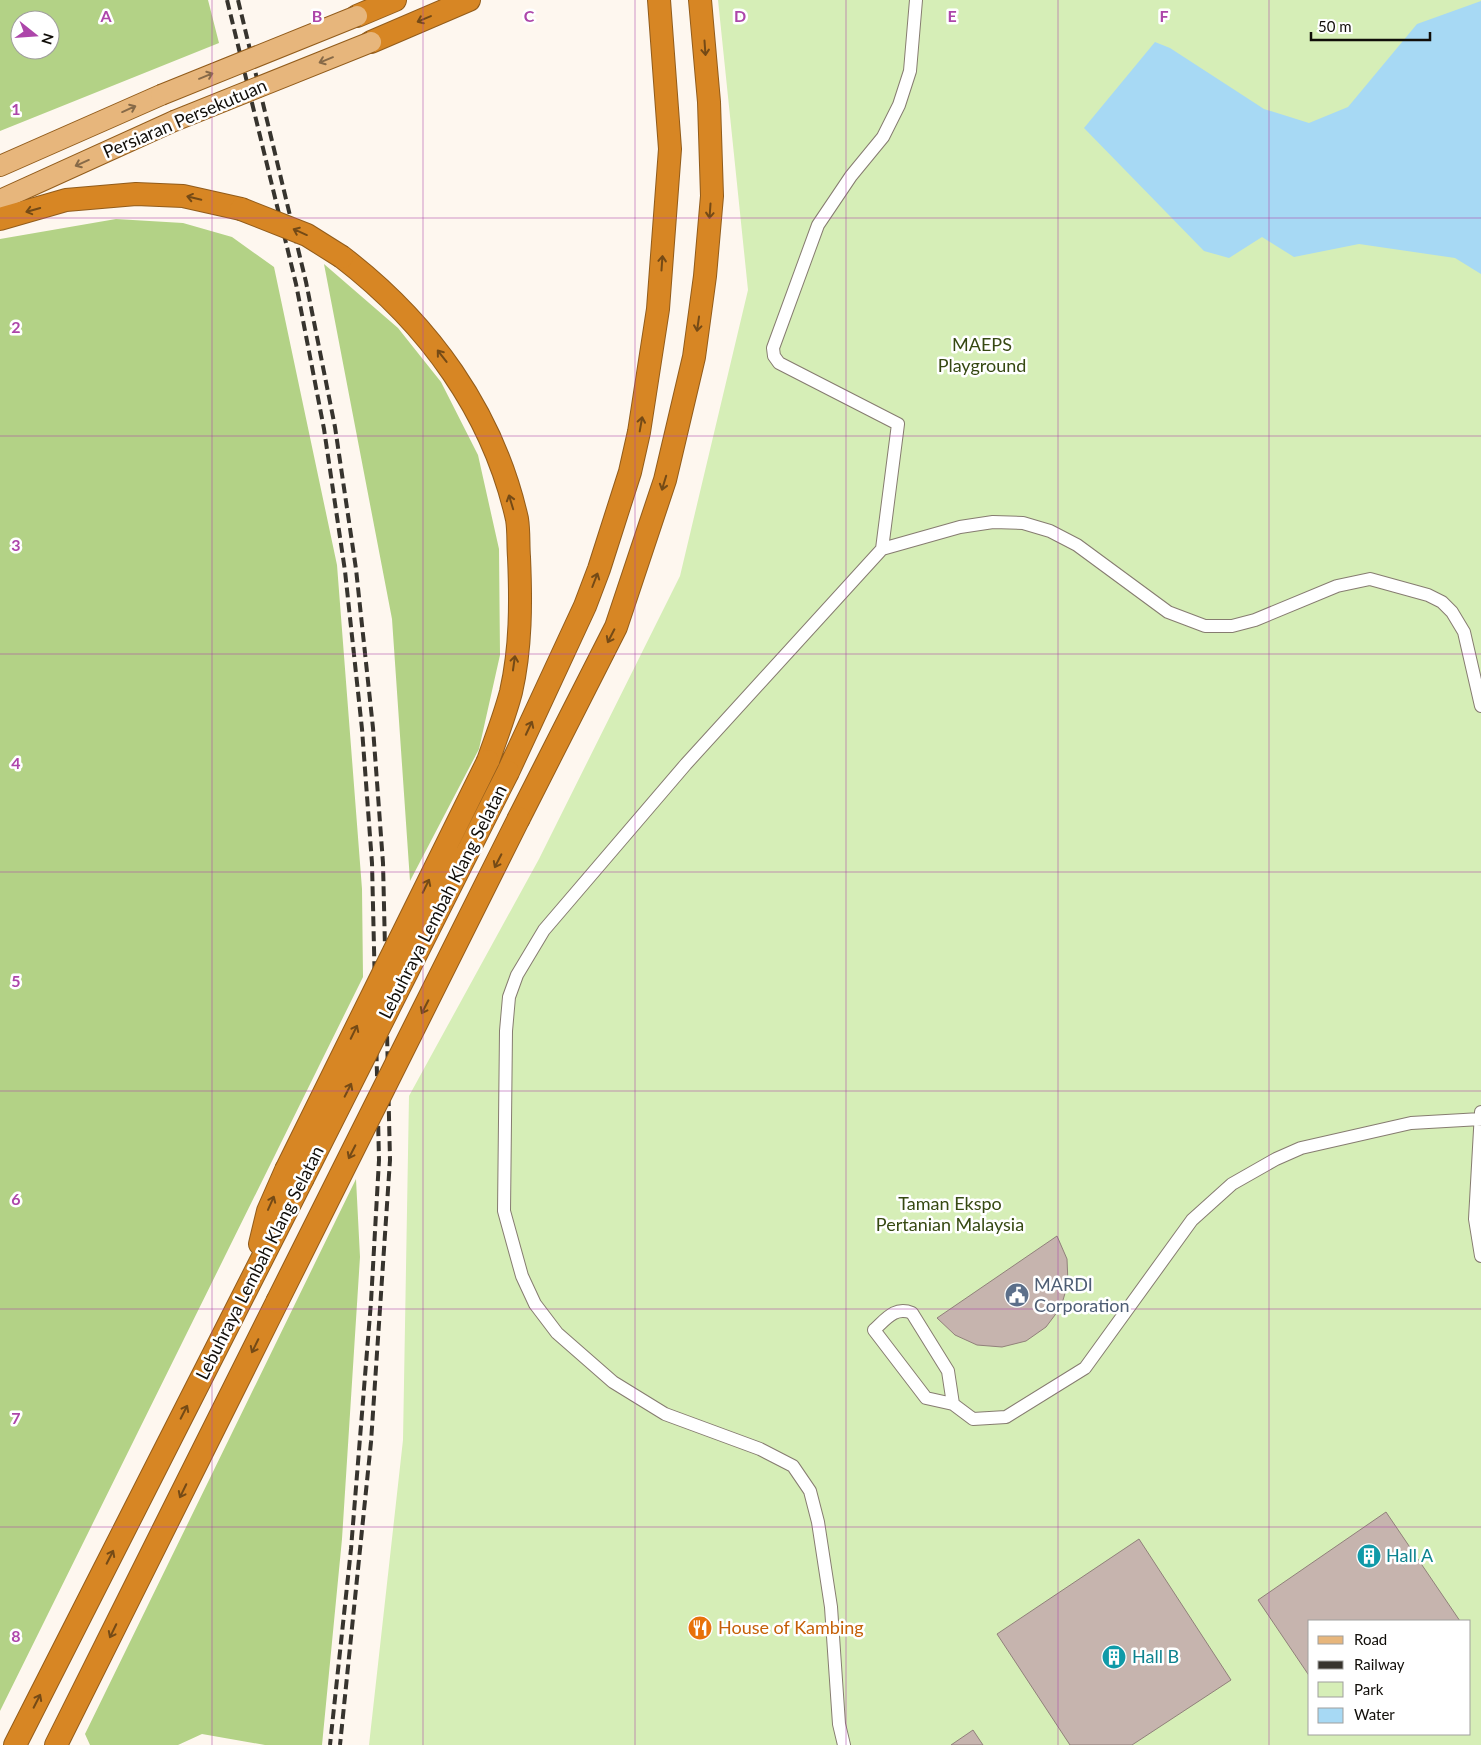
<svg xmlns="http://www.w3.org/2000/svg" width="1481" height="1745" font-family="Lato,sans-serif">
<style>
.green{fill:#d6eeb7;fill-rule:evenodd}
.forest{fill:#b3d286;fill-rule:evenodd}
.water{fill:#a7d9f4}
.building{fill:#c6b4ae;stroke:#90807a}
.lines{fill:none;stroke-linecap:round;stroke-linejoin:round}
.street-casing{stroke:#867c70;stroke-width:14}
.primary-casing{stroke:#925c1b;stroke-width:22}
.highway-casing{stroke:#925c1b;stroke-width:24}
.street{stroke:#fff;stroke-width:12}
.primary{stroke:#e7b67c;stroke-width:20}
.highway{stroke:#d78624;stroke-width:22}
.rail{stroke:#37342e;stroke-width:4;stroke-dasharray:10 5;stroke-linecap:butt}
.primary-bridge-casing{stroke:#925c1b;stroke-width:22;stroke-linecap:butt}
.highway-bridge-casing{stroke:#925c1b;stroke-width:24;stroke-linecap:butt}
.primary-bridge{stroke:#e7b67c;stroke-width:20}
.highway-bridge{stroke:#d78624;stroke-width:22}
.oneway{stroke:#744a16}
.oneway2{stroke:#876a48}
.grid{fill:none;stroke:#ad46aa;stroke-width:1;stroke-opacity:0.55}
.labels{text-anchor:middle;stroke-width:5;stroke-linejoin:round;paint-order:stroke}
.street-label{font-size:18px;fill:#110e09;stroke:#fff}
.park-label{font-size:18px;fill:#364912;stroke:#fff}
.service-label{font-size:18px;fill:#4e5e75;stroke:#fff;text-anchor:start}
.culture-label{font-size:18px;fill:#0d838f;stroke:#fff;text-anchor:start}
.food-label{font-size:18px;fill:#c56008;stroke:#fff;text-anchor:start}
.grid-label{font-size:16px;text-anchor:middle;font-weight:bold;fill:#ad46aa;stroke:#fff;stroke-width:5;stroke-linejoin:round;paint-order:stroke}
</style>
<rect width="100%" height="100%" fill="#fef7ef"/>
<path class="green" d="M718,0H1481V1745H369L403,1440L409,1096L539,859L680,576L748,290ZM1310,1621H1470V1734H1310Z"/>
<path class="forest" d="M0,0H208L219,43L0,131ZM20,20H50V50H20Z
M116,219L183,223L232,237L274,267L337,565L362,889L363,977L0,1711V239Z
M324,264L398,328L441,382L478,455L499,549L500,655L479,749L410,881L392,619Z
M356,1179L360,1257L342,1539L322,1745H265L202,1734L178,1745H90L85,1734Z"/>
<path class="water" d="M1481,1V274L1455,258L1359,244L1294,257L1262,237L1229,258L1204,251L1084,128L1155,42L1170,48L1264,109L1309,123L1348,107L1417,24Z"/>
<path class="building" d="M1057,1236L1067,1259L1068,1283L1061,1307L1046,1327L1026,1341L1002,1347L977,1345L955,1335L937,1318Z
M1386,1512L1460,1621H1310V1677L1258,1600Z
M1139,1539L1231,1680L1132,1745H1070L997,1634Z
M973,1730L983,1745H951Z"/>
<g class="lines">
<defs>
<path id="street" d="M882,549L898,424L779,363L774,356L773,348L818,225L851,176L883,137L899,105L910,71L916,0
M1481,1112L1475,1219L1481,1256
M953,1404L926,1398L874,1330C886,1319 895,1306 912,1313L948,1371L953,1404L973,1419L1006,1417L1085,1368L1192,1220L1232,1184L1276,1159L1301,1148L1411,1123L1481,1119
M844,1745L839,1724L831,1607L818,1522L810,1491L793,1466L760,1449L665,1414L613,1382L557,1333L535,1304L522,1276L504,1211L506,1031L509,997L517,975L544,930L686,764L882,549L960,527L993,522L1023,523L1050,531L1077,545L1168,612L1205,626H1232L1255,620L1337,586L1370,579L1428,595L1442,602L1452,612L1464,632L1481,706"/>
<path id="primary" d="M0,166L161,95
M0,200L174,121"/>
<path id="highway" d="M357,16L395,0
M371,42L469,0
M0,219L66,200L136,194L183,196L241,209
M342,257C428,323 493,412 517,519C519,531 518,545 519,557C521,602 521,648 511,692C505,715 496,738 488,761
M508,772L585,606L599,569L630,472L639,432L658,309L670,149L659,0
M519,818L616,627L665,480L694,357L705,276L712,196L709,102L700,0
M260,1244L268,1211L286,1170
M15,1745L302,1180
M56,1745L277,1302"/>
</defs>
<use href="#street" class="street-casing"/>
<use href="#primary" class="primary-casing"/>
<use href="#highway" class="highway-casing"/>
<use href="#street" class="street"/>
<use href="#primary" class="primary"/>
<use href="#highway" class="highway"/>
<path class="rail" d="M227,0L296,284L324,429L345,571L362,729L372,863L379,1160L371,1302L351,1549L330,1745
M238,0L306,282L335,427L356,569L373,728L383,863L390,1160L371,1442L340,1745"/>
<defs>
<path id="primary-bridge" d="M161,95L357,16
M174,121L371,42"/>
<path id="highway-bridge" d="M241,209L307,235L342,257
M286,1170L488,761
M302,1180L508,772
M277,1302L519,818"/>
</defs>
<use href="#primary-bridge" class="primary-bridge-casing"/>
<use href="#highway-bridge" class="highway-bridge-casing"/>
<use href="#primary-bridge" class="primary-bridge"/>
<use href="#highway-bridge" class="highway-bridge"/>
</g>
<defs><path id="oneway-shaft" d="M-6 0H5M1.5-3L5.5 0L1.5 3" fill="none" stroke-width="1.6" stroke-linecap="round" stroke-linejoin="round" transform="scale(1.25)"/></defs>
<g class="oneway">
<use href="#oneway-shaft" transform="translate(424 19) rotate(157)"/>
<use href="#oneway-shaft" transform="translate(705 48) rotate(86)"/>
<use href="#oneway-shaft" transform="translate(194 198) rotate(-167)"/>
<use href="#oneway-shaft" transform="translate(33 210) rotate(164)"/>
<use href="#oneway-shaft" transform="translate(710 211) rotate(94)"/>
<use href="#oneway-shaft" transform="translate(300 232) rotate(-156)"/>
<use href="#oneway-shaft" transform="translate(662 263) rotate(-86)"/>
<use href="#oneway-shaft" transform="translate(698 324) rotate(98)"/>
<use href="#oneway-shaft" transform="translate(442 356) rotate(-128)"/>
<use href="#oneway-shaft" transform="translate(641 424) rotate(-80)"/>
<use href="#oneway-shaft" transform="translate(664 483) rotate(107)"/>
<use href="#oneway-shaft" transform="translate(511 502) rotate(-107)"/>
<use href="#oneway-shaft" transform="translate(595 580) rotate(-69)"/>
<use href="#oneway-shaft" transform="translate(611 636) rotate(117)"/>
<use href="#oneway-shaft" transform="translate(514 663) rotate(-82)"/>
<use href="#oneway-shaft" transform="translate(529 728) rotate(-65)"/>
<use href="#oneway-shaft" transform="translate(498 861) rotate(117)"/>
<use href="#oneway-shaft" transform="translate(426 886) rotate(-64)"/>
<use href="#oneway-shaft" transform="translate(425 1007) rotate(117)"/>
<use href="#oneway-shaft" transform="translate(354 1032) rotate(-64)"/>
<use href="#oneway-shaft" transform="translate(348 1090) rotate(-63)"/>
<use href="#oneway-shaft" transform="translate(352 1152) rotate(117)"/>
<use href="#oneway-shaft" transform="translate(271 1203) rotate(-66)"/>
<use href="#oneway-shaft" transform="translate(255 1346) rotate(116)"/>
<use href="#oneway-shaft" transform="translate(184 1412) rotate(-63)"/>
<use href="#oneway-shaft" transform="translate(183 1491) rotate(116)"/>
<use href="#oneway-shaft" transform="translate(110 1557) rotate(-63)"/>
<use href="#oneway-shaft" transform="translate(113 1631) rotate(116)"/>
<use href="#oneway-shaft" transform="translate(37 1701) rotate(-63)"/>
</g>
<g class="oneway2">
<use href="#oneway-shaft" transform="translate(326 60) rotate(158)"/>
<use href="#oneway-shaft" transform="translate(206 76) rotate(-22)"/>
<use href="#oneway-shaft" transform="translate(129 109) rotate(-24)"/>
<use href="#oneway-shaft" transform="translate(82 163) rotate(156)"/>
</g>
<path class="grid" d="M212,0V1745M423,0V1745M635,0V1745M846,0V1745M1058,0V1745M1269,0V1745M0,218H1481M0,436H1481M0,654H1481M0,872H1481M0,1091H1481M0,1309H1481M0,1527H1481"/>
<defs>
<symbol id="civic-disc" viewBox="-11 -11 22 22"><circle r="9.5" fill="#5c6f8a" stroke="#fff"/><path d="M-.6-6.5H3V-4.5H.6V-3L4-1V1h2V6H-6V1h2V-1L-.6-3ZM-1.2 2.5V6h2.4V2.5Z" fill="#fff"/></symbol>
<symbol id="building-disc" viewBox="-11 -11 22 22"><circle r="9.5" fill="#0f9aa8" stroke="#fff"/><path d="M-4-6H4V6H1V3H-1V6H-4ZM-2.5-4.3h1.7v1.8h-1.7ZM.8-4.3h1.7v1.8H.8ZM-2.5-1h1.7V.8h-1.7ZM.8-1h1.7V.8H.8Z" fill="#fff"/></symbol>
<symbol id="restaurant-disc" viewBox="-11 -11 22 22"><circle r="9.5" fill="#e8710a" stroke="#fff"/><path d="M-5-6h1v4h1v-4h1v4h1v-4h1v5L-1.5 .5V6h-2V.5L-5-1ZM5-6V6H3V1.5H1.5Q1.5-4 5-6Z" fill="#fff"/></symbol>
</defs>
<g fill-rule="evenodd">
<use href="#civic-disc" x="1003" y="1281" width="28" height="28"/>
<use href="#building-disc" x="1355" y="1542" width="28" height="28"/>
<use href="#restaurant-disc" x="686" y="1614" width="28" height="28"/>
<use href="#building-disc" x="1100" y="1643" width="28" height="28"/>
</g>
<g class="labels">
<g class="street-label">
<text transform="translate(185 119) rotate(-23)" y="6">Persiaran Persekutuan</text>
<text transform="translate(443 902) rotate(-63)" y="6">Lebuhraya Lembah Klang Selatan</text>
<text transform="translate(260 1263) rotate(-63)" y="6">Lebuhraya Lembah Klang Selatan</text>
</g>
<g class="park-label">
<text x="982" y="351">MAEPS<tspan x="982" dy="21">Playground</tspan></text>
<text x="950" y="1210">Taman Ekspo<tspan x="950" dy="21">Pertanian Malaysia</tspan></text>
</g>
<g class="service-label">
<text x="1034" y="1291">MARDI<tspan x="1034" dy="21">Corporation</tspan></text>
</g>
<g class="culture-label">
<text x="1386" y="1562">Hall A</text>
<text x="1132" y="1663">Hall B</text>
</g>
<g class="food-label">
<text x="718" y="1634">House of Kambing</text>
</g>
</g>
<g class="grid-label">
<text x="106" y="22">A</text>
<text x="317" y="22">B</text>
<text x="529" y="22">C</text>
<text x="740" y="22">D</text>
<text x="952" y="22">E</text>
<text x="1164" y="22">F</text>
<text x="16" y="115">1</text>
<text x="16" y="333">2</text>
<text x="16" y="551">3</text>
<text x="16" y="769">4</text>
<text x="16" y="987">5</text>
<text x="16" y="1205">6</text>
<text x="16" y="1424">7</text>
<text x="16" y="1642">8</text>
</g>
<rect x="1308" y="1620" width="162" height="115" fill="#ffffff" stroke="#a09f9d"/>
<rect x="1318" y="1636" width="25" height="8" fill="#e7b67c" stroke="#a09f9d"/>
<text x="1354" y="1645" font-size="15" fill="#110e09">Road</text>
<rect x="1318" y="1661" width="25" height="8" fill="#37342e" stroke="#a09f9d"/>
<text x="1354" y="1670" font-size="15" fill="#110e09">Railway</text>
<rect x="1318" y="1682" width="25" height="15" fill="#d6eeb7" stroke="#a09f9d"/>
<text x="1354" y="1695" font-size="15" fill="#110e09">Park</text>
<rect x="1318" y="1708" width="25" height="15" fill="#a7d9f4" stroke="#a09f9d"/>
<text x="1354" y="1720" font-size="15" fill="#110e09">Water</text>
<g transform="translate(35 35) rotate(107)"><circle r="24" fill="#ffffff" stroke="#a09f9d"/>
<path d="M0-4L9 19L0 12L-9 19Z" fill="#ad46aa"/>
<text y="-8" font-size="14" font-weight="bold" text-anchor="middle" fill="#110e09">N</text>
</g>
<path d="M1311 32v8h119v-8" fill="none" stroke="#110e09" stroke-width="2.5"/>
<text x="1318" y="32" font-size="15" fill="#110e09" stroke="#ffffff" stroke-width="4" paint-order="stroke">50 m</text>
</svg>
